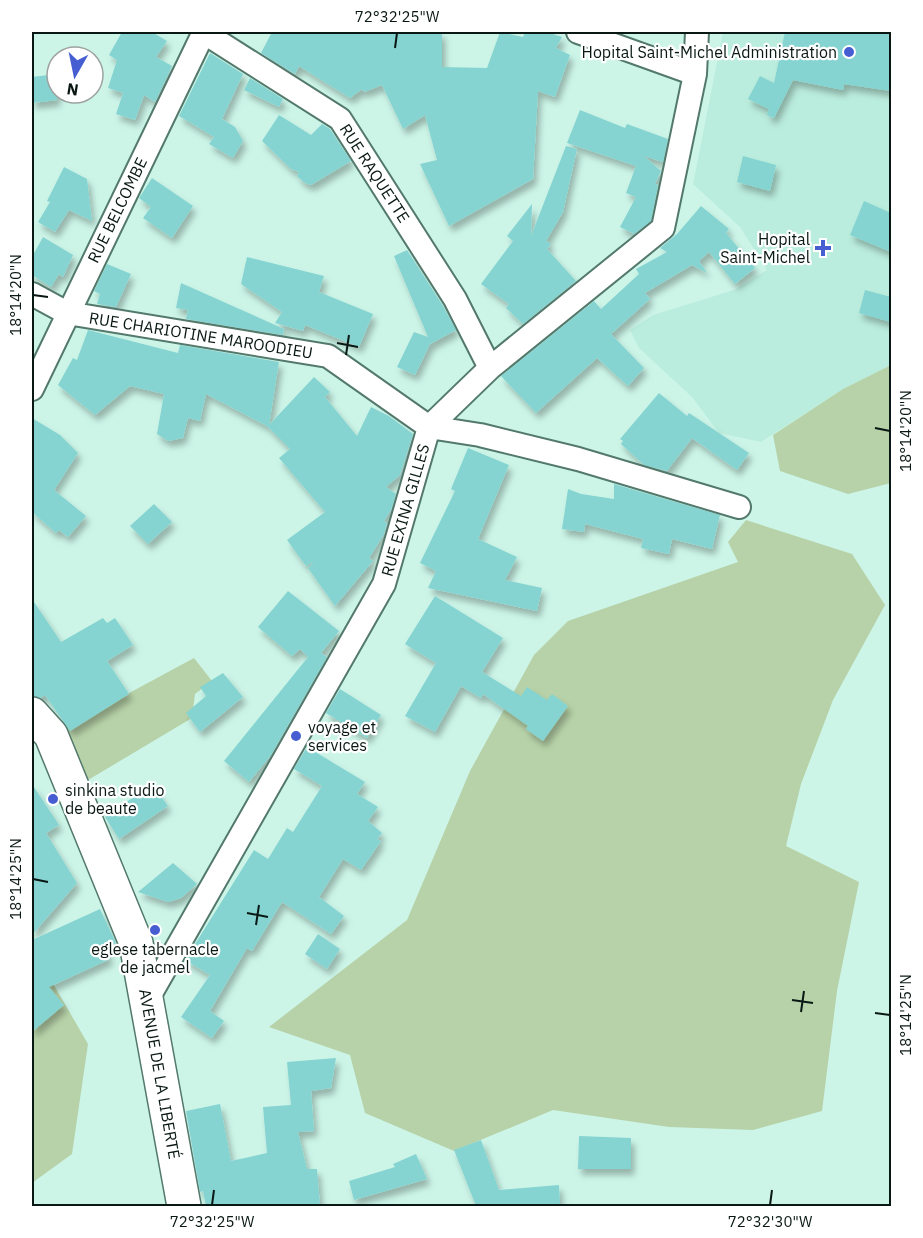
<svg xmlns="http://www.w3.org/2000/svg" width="923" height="1238" font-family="'IBM Plex Sans',sans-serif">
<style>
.built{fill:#baeddd}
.green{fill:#b7d2a8}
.building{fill:#85d4d1;filter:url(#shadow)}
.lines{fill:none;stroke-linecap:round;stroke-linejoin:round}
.street-casing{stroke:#53786c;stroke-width:26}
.primary-casing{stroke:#53786c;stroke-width:36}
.street{stroke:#fff;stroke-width:22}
.primary{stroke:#fff;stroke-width:33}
.ticks{fill:none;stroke:#091814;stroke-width:2}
.poi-dot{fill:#465ed2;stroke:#fff;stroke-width:2}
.labels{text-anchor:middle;stroke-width:4.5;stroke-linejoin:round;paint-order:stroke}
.poi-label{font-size:16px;fill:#091814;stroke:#fff;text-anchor:end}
.street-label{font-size:16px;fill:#091814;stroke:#fff}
.neatline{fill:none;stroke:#091814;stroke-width:2}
.ticks-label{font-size:15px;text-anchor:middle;fill:#091814}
</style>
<defs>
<filter id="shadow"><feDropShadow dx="3.5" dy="6" stdDeviation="3" flood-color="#0004"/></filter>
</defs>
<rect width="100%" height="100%" fill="#ccf5e8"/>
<path class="built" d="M723,32H891V365L843,389L761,442L719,433L692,397L639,348L630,330L653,315L734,290L767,270L740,227L693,184Z"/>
<path class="green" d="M891,365V483L848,494L780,471L773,435L843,389Z
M746,520L852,554L885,605L833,700L801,784L786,846L859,882L837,991L822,1111L753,1130L669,1127L553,1110L454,1151L365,1113L350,1055L269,1027L407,920L470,771L534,655L568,621L738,562L728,542Z
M194,658L212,681L195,694L192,718L78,786L57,732Z
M36,954L88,1044L72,1154L32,1183V956Z"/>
<path class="building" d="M122,32H152L167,41L156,57L172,66L155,102L144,95L135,120L116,114L123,93L108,88L117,60L109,55Z
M272,32H442V67L487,68L500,32L523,37L525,32H547L562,37L556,48L570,55L555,97L538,91L533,179L449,226L420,164L437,160L425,115L403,129L382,85L364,92L362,89L350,98L299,66L295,74L261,53Z
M785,32H891V91L844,84L843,90L793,80L774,118L767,115L769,109L748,99L760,76L774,83Z
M210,53L243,74L222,119L235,127L243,141L233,158L209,144L214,137L179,116Z
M57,74V100L32,103V77Z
M250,78L283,99L279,107L244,90Z
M580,110L625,128L627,124L668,139L663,162L644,156L661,171L655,184L658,185L651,221L634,234L620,227L636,197L626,193L636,166L567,143Z
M279,115L311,135L322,124L330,129L351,161L311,185L305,183L297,176L299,172L291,169L262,141Z
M566,146L577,149L563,212L546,241L551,244L547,249L576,281L523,324L506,308L509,304L481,284L513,241L507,236L532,204L531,236Z
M743,156L776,165L770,191L737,182Z
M64,167L87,179L92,221L69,210L55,232L38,222L50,202L47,201Z
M152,178L193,206L172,238L143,218L151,207L139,198Z
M864,201L891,213V252L850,235Z
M701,206L729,229L726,233L755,268L735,284L709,252L699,261L707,273L692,265L645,293L650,299L611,334L644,368L628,386L597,358L536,413L501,376L594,301L601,309L639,274L636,269L667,252L660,248L677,234Z
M43,237L73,255L63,277L59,274L51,287L32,275V257Z
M407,250L443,306L456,330L430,344L415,375L397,367L414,332L428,337L394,256Z
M247,257L324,276L319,292L373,314L359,347L305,325L303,331L275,323L282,312L241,284Z
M107,264L131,274L116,307L97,304L100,294L94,291Z
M181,283L284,329L283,335L186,319L188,310L176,308Z
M865,290L891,297V322L859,313Z
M88,330L178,353L180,345L279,362L269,425L314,377L330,392L325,397L357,436L371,407L389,416L413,434L400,475L386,487L396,494L391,510L384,521L387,523L384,534L369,558L373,561L335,606L308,568L314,562L306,566L287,540L325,512L279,458L290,449L267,426L206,394L200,421L188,418L183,438L168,441L157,434L164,394L130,386L95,415L58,385L73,358L77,360Z
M659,393L687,416L689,413L749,453L737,470L692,438L667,471L644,465L621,444L623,441L620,439Z
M32,418L60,435L78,453L54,490L86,516L68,537L59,530L56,533L32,512Z
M468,448L509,465L478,539L517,557L505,580L542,588L537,611L428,588L436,571L420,563L455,491L451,489Z
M614,484L720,515L712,549L672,539L669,554L641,548L643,539L585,524L584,532L562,529L568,489L581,494L614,499Z
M154,504L172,522L148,544L130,526Z
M288,591L339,631L321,653L327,657L271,755L249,782L224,761L308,657L300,649L292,656L258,627Z
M435,596L503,638L482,672L521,696L527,687L547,700L552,694L568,706L543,741L526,729L528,726L483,694L481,698L461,686L435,732L405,716L436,663L405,644Z
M32,599L61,642L103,618L107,623L115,618L133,645L107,661L129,694L70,731L45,695L40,698L32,696Z
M223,673L243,697L200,732L186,713L206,696L200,687Z
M340,689L381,715L367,738L326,713Z
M307,747L365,782L357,794L378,807L368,821L382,833L377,839L381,841L361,870L343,859L319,897L344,916L331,934L282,902L252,951L247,948L210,1011L224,1021L212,1038L181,1017L210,975L185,960L254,850L268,859L287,828L293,832L322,786L294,769Z
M32,784L59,825L46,833L77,883L32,935Z
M152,784L168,806L119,839L105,817Z
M173,863L197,884L181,898L168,902L138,892Z
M100,909L116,943L105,948L110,959L49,987L64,1005L32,1032V940Z
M318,934L340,949L327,969L305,954Z
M336,1058L331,1088L311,1091L314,1131L298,1132L307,1169H317L320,1206H206L203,1191L200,1192L186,1111L220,1104L231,1161L267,1153L263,1107L291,1105L287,1062Z
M579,1136L631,1138V1169H578Z
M481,1140L499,1190L559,1185L560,1206H476L454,1150Z
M416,1154L427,1179L354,1200L349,1181L395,1167L393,1164Z"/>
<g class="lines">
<defs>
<path id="street" d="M203,32L340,119L455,299L490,368
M578,32L695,74
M32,294L67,313L328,356L429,427L480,435L578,459L739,507
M32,389L204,32
M146,1002L384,584L429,427L490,368L663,228L695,74L697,32"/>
<path id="primary" d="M32,714L51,735L136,943L184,1206"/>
</defs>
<use href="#street" class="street-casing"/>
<use href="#primary" class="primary-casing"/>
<use href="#street" class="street"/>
<use href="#primary" class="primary"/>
</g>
<path class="ticks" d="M395,48L397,33M33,295L48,297M337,343L358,347M346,355L349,335M875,428L890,431M33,879L48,882M247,913L268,917M256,925L259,905M792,1000L813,1003M801,1012L804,991M875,1013L890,1015M212,1205L214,1190M770,1205L772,1190"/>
<g class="poi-dot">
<circle cx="849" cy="52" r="6"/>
<path d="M820 239h6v6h6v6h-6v6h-6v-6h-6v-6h6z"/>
<circle cx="296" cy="736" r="6"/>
<circle cx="53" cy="799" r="6"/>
<circle cx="155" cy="930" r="6"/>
</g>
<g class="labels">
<g class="poi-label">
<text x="837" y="58">Hopital Saint-Michel Administration</text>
<text x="810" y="245">Hopital<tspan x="810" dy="18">Saint-Michel</tspan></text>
<text x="308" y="733" text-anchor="start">voyage et<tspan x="308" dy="18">services</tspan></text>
<text x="65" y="796" text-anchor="start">sinkina studio<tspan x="65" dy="18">de beaute</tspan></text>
<text x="155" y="955" text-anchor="middle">eglese tabernacle<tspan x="155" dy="18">de jacmel</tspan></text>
</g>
<g class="street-label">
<text transform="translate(375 173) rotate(57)" y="6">RUE RAQUETTE</text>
<text transform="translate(117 210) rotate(-64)" y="6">RUE BELCOMBE</text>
<text transform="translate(201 335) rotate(9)" y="6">RUE CHARIOTINE MAROODIEU</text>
<text transform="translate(405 510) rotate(-74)" y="6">RUE EXINA GILLES</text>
<text transform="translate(160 1074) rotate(80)" y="6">AVENUE DE LA LIBERTÉ</text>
</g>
</g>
<rect width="923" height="1238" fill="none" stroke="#ffffff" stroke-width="66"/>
<g transform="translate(75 75) rotate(189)"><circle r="28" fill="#ffffff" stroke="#9da3a1" stroke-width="1.5"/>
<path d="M0-4.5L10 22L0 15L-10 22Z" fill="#465ed2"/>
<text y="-9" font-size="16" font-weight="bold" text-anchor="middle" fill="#091814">N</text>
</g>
<rect x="33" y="33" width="857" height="1172" class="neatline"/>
<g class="ticks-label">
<text x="397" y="22">72°32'25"W</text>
<text transform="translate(16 295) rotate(-90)" y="5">18°14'20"N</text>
<text transform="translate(906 431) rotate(-90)" y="5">18°14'20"N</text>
<text transform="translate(16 879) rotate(-90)" y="5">18°14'25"N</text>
<text transform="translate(906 1015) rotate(-90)" y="5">18°14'25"N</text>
<text x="212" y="1227">72°32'25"W</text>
<text x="770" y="1227">72°32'30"W</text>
</g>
</svg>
